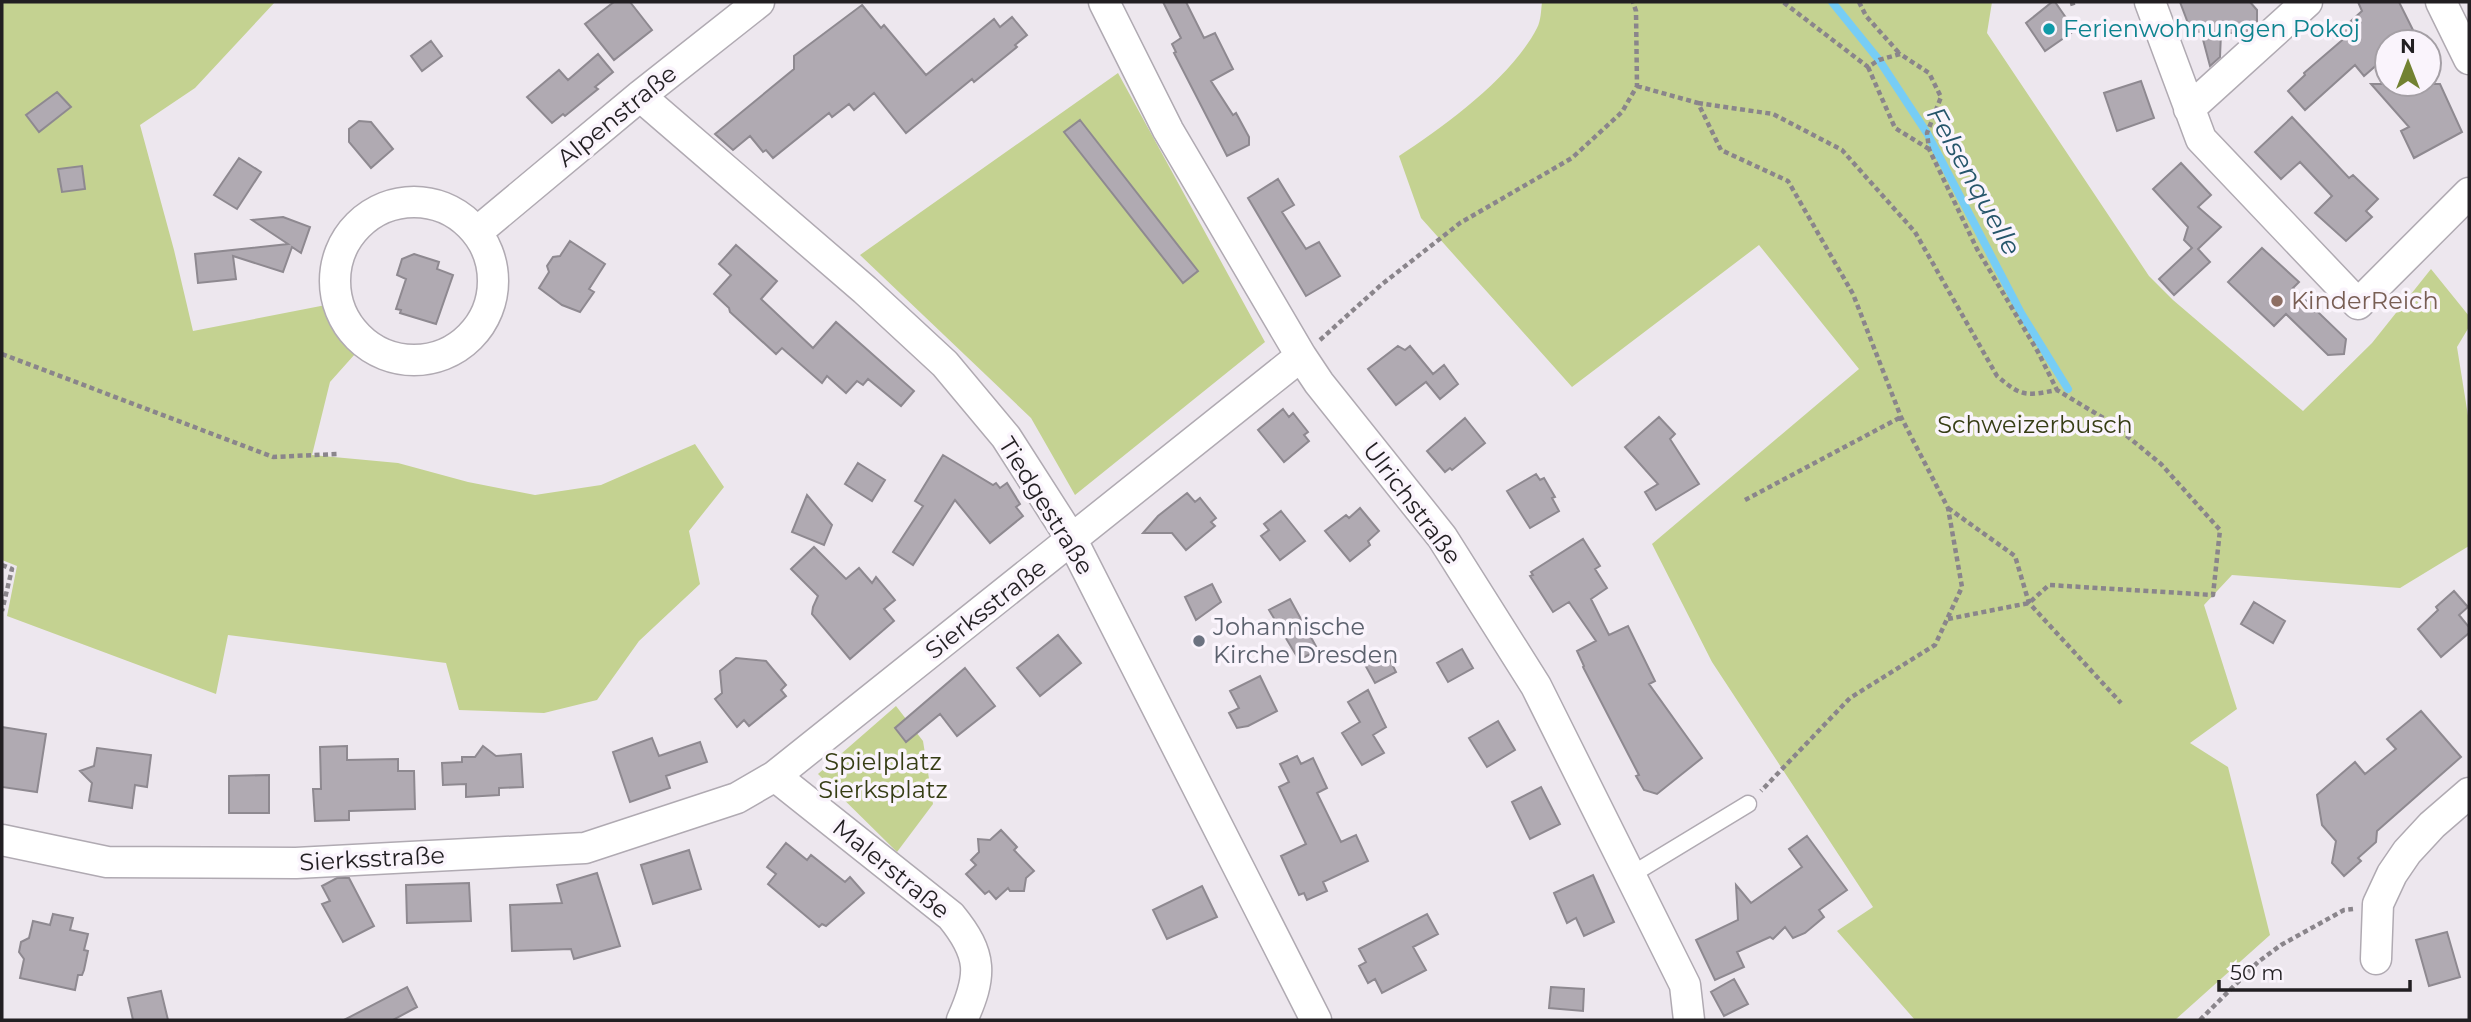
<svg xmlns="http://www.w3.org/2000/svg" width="2471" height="1022" font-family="Montserrat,sans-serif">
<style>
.green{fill:#c4d291}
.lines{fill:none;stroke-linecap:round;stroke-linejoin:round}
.stream{stroke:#77cdf5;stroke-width:8}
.building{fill:#b0aab2;stroke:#8e8990;stroke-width:2}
.service-casing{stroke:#b0aab2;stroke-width:19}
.minor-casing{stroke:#b0aab2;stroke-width:33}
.path{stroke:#8a858b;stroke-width:4.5;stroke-dasharray:5 3.5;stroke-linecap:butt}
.service{stroke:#fff;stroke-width:16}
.minor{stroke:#fff;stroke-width:30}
.culture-dot{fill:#0f9aa8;stroke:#faf4fc;stroke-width:2.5}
.education-dot{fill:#8d6e63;stroke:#faf4fc;stroke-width:2.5}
.worship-dot{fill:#6b7280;stroke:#faf4fc;stroke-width:2.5}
.labels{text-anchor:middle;stroke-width:7;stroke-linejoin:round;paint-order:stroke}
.culture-label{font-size:24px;fill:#0d838f;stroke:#faf4fc;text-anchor:start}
.street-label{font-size:24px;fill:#221f22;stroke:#faf4fc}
.education-label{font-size:24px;fill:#785e54;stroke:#faf4fc;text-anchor:start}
.park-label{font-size:24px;fill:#363d14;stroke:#faf4fc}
.worship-label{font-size:24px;fill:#5b616d;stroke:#faf4fc;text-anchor:start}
.water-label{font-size:26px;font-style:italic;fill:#26566b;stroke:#faf4fc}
</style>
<rect width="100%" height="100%" fill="#ede7ee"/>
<path class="green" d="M2,2H275L195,88L140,125L174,250L193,331L331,304L341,335L355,354L330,382L312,455L398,463L468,482L535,495L601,485L695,444L724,487L689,531L700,584L639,641L597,700L544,713L459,710L446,663L228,635L216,694L7,616L17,566L2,560Z
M1542,2H1992L1987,33L2149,276L2173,300L2303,411L2372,343L2431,269L2469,316V327L2457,347L2469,422V546L2400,588L2232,575L2204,605L2237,709L2190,743L2228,767L2270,935L2175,1020H1915L1837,931L1873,907L1712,662L1652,544L1859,369L1759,245L1572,387L1421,218L1399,156C1444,127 1512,77 1537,28C1541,21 1541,10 1542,2Z
M1118,73L1265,342L1075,495L1031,418L860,255Z
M896,706L923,741L933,804L897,852L818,774Z"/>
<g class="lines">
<path class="stream" d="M1832,2L1879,60L1927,133L2021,313L2068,389"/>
</g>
<path class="building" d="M614,2H630L652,30L614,60L585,24Z
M1163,2H1186L1204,38L1215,33L1233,69L1211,81L1233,115L1236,113L1249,137V145L1227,156L1174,53L1176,52L1172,44L1181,38Z
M2052,2H2055L2069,22L2065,25L2071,33L2045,51L2026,23Z
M2180,2H2250L2257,10V24L2246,33H2221L2220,57L2210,66L2201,32L2191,31Z
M2358,2H2399L2413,30L2396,38L2398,42H2387V56L2364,76L2355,65L2305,110L2288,91L2305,75L2304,73L2347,36L2341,30L2362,11Z
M862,5L881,28L884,25L926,75L994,19L1000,27L1012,17L1027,35L1015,45L1017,47L974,82L972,79L906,133L874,93L854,110L849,104L832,117L829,113L773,158L766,150L763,152L750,136L733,150L715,134L794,69V56Z
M431,41L442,56L422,71L411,56Z
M598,54L613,72L595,87L598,89L565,116L563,114L552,123L527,97L559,70L568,80Z
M2141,81L2154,118L2117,131L2104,93Z
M2371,84H2440L2462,132L2414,158L2401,131L2409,127Z
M57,92L71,107L39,132L26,115Z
M2292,117L2349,178L2353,175L2378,199L2366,211L2372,217L2346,241L2315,213L2332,196L2300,162L2281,179L2255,152Z
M1080,120L1198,271L1183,283L1064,132Z
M359,121L371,122L393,149L371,168L349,142V129Z
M239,158L261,172L237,209L214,195Z
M2181,163L2211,195L2198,207L2221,227L2198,249L2210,262L2174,295L2159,279L2192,248L2184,240L2188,227L2153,189Z
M82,166L85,189L62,192L58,169Z
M1278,179L1294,205L1282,212L1306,249L1319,242L1340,276L1306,296L1248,198Z
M283,217L310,227L301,253L292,247L283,272L233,256L236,279L198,283L195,254L288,244L252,220Z
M570,241L605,264L589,289L594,292L580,312L562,305L539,288L549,272L547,266L553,257L560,256Z
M736,245L777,281L761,299L813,348L836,322L914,391L901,406L868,379L863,385L857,381L846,393L827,376L822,383L782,348L776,354L730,312L729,308L714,294L731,275L719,264Z
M2262,248L2299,282L2293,288L2346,339L2344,354L2328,355L2286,314L2274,326L2228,282Z
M414,254L439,262L437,269L453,275L436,324L400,313L401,310L396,309L406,279L397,275L402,259Z
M1398,346L1405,350L1410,346L1433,374L1444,365L1458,384L1440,399L1426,382L1396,405L1368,369Z
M1283,409L1289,417L1293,413L1308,432L1304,435L1309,441L1284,462L1258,430Z
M1659,417L1675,434L1670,439L1699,484L1656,510L1645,492L1658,484L1625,447Z
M1465,418L1485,443L1452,470L1450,468L1445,472L1427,451Z
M943,455L993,485L996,483L1000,488L1007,483L1020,504L1016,507L1023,516L990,543L955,500L913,565L893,552L923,506L915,501Z
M858,463L885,480L872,501L845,484Z
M1536,474L1540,480L1544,478L1555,497L1552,498L1559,511L1530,528L1507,491Z
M1187,493L1195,502L1200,498L1216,518L1211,522L1215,526L1186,550L1172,533H1143L1158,516Z
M807,495L832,525L824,545L792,532Z
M1360,508L1379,531L1368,541L1370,545L1350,561L1325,531L1346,515L1349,518Z
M1281,511L1305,541L1280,560L1261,536L1269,530L1264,524Z
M1583,539L1600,566L1595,569L1607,588L1591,599L1609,635L1628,626L1655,681L1649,684L1702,758L1657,794L1644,790L1636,776L1639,775L1583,667L1584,666L1577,651L1596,641L1569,602L1553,612L1530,576L1533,575L1531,572Z
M814,547L846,579L859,568L872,583L876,577L895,600L884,609L894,621L850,659L812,614L813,607L818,596L791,569Z
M1212,584L1221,602L1196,620L1185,597Z
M2454,591L2468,607L2459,615L2469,627V633L2441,657L2418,629L2438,610L2436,607Z
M1290,599L1318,650L1299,660L1269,610Z
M2254,602L2285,621L2273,643L2241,624Z
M1058,635L1081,663L1040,696L1017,668Z
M1462,649L1473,668L1448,682L1437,663Z
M1386,652L1396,672L1375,683L1364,663Z
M736,658L766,661L786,685L781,690L786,696L749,726L744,720L737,727L715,699L722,693L720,671Z
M965,668L995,706L957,736L940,714L906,742L895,728Z
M1260,676L1277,711L1248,726L1237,728L1229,713L1239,708L1230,691Z
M1368,690L1386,727L1373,735L1384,753L1362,765L1342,733L1360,722L1348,702Z
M2421,711L2461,757L2377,831L2376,842L2358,858L2361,861L2344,876L2332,863L2336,841L2322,825L2317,795L2355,762L2365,774L2396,749L2387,739Z
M1498,721L1515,750L1487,767L1469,738Z
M2,727L46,734L37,792L2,787Z
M652,738L659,756L700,742L707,762L666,776L670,788L630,802L613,752Z
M347,746V760L398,759V771H414L415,809L349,811V820L315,821L313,789H321L320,747Z
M483,746L496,756L521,754L523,787L499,788V795L466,797V784L443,785L442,763L462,762V757H475Z
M97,748L151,755L147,787L135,785L132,808L89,801L92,783L80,771L94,766Z
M1297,756L1301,764L1313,758L1327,788L1317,793L1341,842L1356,835L1368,861L1323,882L1327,891L1307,900L1304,893L1299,895L1281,856L1306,844L1279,787L1289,782L1280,764Z
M269,775V813H229V776Z
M1541,787L1560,824L1530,839L1512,802Z
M1001,830L1017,847L1014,850L1034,871L1026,878L1024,891H1010L1008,888L996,899L989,891L985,894L966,874L976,865L971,860L979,852L978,839L990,840Z
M1807,836L1847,890L1819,910L1824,917L1805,933L1793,938L1785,927L1773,939L1770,937L1737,952L1744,967L1715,980L1696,940L1738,920L1736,885L1751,903L1802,867L1789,849Z
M786,843L807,860L811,855L845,882L850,877L864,893L826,926L822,924L819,927L768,884L776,874L767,867Z
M689,850L701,889L653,904L641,865Z
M597,873L620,946L574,959L571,949L512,951L510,905L562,903L557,885Z
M1593,875L1614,922L1584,936L1576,918L1567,923L1554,893Z
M337,878H349L374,926L343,942L322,904L330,901L322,886Z
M469,883L471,921L407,923L406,885Z
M1202,886L1217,917L1167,939L1153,910Z
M53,914L73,918L70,930L88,934L84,950L88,951L84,970L82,975H78L75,990L20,978L24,959L19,952L21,942L29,938L33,921L50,925Z
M1427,914L1438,934L1413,947L1426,970L1382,993L1375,979L1368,983L1359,966L1366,962L1359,949Z
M2447,932L2460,977L2429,986L2416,940Z
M1734,979L1748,1004L1724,1016L1711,992Z
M407,987L417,1007L393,1020H344Z
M1551,987L1584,989L1583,1011L1549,1008Z
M161,991L168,1020H133L128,998Z"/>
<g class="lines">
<defs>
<path id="service" d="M1631,875L1748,804"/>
<path id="minor" d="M1104,2L1168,130L1301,356L1319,383L1442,537L1536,686L1685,985L1689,1020
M2150,2L2201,139L2358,304L2469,193
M2441,2L2469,59
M640,96L865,290L945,364L1006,437L1072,540L1316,1020
M2189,109L2307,2
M335 281a79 79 0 1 1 158 0a79 79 0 1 1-158 0Z
M477,232L640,96L759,2
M775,776L951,916C983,955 982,976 962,1020
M2,840L107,862L296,863L585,848L737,798L775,776L1301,356
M2376,959L2378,904L2392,874L2407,852L2432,825L2469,793"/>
</defs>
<use href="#service" class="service-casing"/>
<use href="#minor" class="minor-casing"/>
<path class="path" d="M1859,2L1866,16L1900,54
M2070,4L2077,2
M1868,67L1895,128L1929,149
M1637,86L1698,103L1721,150L1788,181L1853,294L1901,417L1948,508L1962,587L1935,645L1850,698L1761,791
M1698,103L1773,114L1842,150L1915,232L1997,376C2022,397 2025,396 2057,390L2038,352L1977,249L1929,149L1927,133L1941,97L1929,73L1900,54L1879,60L1868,67L1783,2
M1320,340L1381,285L1460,223L1572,158L1622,112L1637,86L1636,11L1633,2
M2,354L273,457L337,454
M1745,500L1901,417
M1948,508L2015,556L2029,603L2121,703
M2,565L12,569L2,611
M1948,619L2029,603L2049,585L2213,595L2220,530L2161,464L2110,422L2057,390
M2200,1020L2258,962L2281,945L2344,910L2353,909"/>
<use href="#service" class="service"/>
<use href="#minor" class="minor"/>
</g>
<circle class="culture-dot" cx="2049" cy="29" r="7"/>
<circle class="education-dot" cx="2277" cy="301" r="7"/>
<circle class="worship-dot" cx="1199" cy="641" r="7"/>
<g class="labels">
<g class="culture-label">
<text x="2063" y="37">Ferienwohnungen Pokoj</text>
</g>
<g class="street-label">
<text transform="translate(617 116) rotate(-39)" y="8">Alpenstraße</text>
<text transform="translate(1412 503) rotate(53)" y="8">Ulrichstraße</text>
<text transform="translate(1046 506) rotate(58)" y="8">Tiedgestraße</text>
<text transform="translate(986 609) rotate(-38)" y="8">Sierksstraße</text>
<text transform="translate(372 859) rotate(-3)" y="8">Sierksstraße</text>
<text transform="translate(891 869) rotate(39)" y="8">Malerstraße</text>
</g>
<g class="education-label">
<text x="2291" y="309">KinderReich</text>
</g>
<g class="park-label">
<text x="2035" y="433">Schweizerbusch</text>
<text x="883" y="770">Spielplatz<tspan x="883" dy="28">Sierksplatz</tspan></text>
</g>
<g class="worship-label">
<text x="1213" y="635">Johannische<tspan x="1213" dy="28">Kirche Dresden</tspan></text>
</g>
<g class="water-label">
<text transform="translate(1974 181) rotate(61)" y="9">Felsenquelle</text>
</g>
</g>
<rect width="2471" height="1022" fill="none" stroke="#221f22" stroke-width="7"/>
<g transform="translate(2408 63)"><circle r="33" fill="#faf4fc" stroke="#a49fa5" stroke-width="2"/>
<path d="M0-5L12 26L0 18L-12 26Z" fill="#728231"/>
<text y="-10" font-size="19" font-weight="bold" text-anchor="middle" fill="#221f22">N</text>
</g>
<path d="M2219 980v10h191v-10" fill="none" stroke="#221f22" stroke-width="3.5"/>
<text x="2230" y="980" font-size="21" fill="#221f22" stroke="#faf4fc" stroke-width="5" paint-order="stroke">50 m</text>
</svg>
